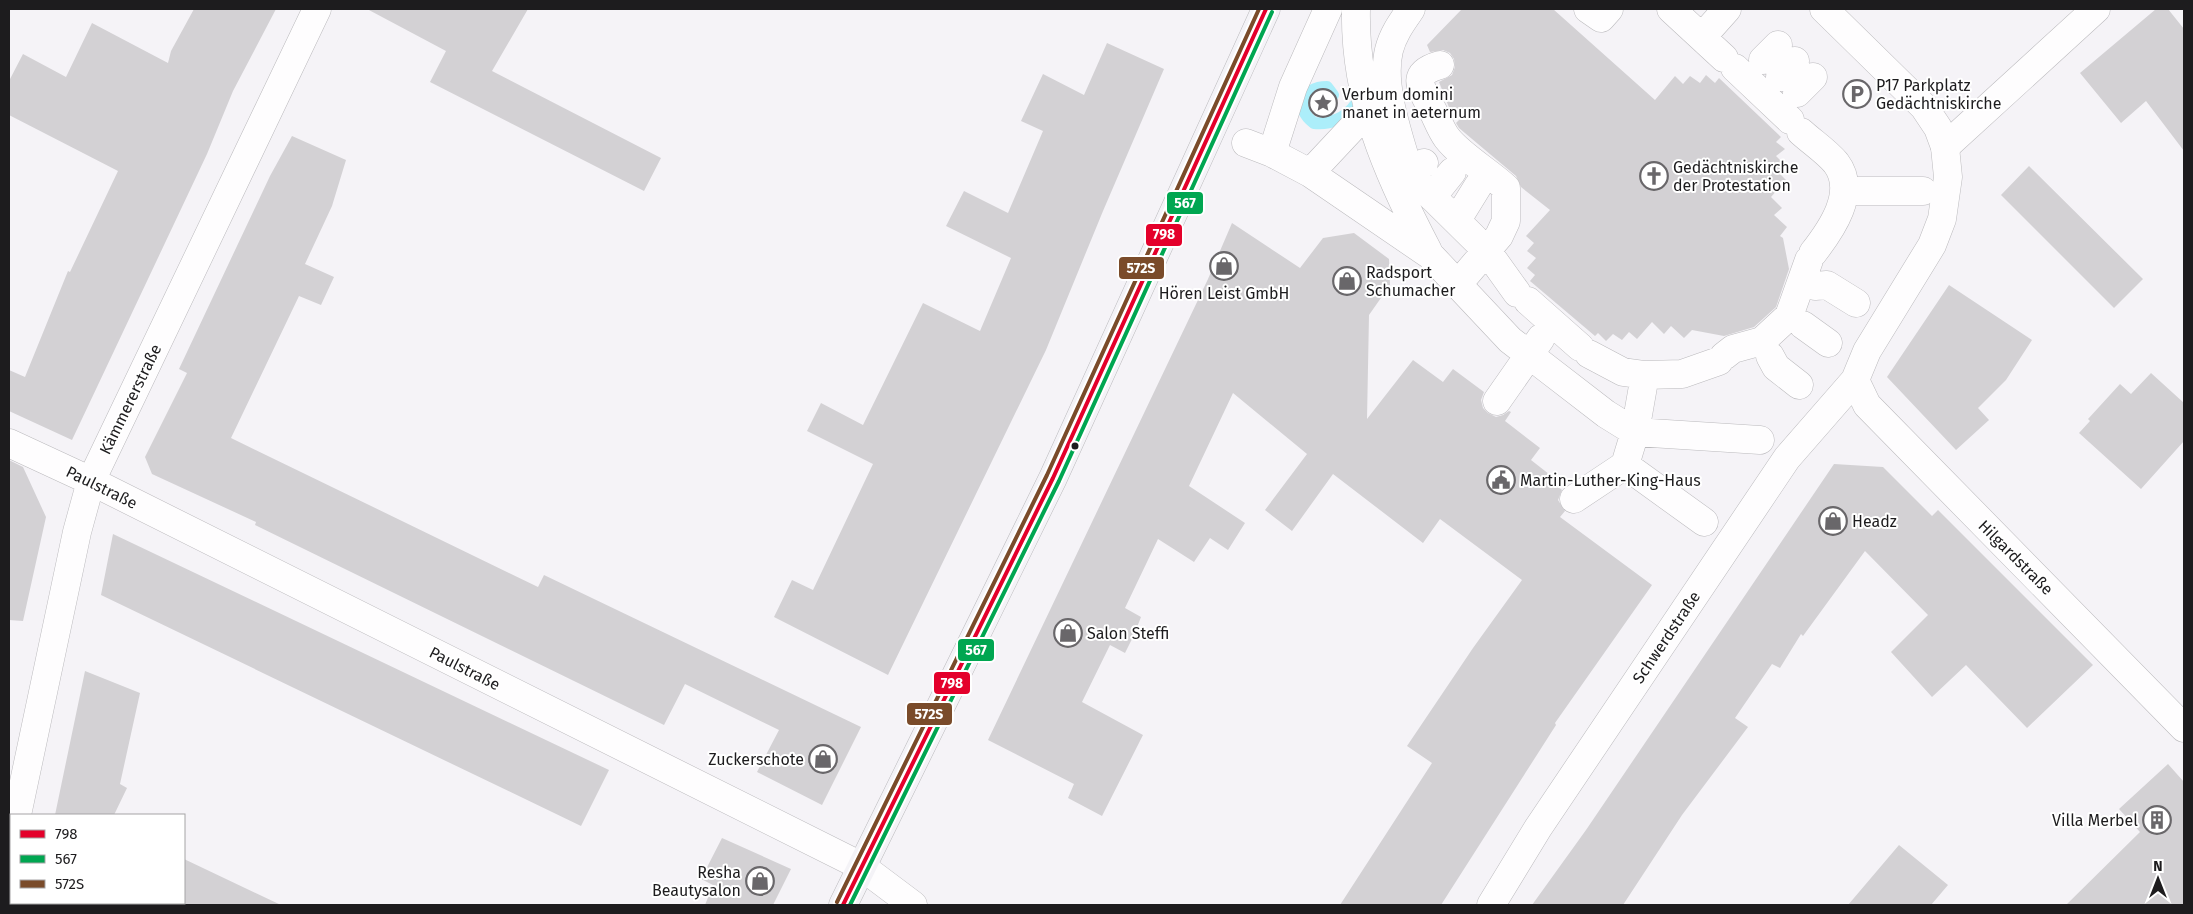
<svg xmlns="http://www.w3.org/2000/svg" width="2193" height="914" font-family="'Fira Sans',sans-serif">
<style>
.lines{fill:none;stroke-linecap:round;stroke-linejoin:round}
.stream{stroke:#aceefa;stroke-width:12}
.building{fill:#d3d1d4}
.pedestrian-casing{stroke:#bbbabd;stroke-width:29}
.minor-casing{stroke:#bbbabd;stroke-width:29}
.tertiary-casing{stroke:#bbbabd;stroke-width:29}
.secondary-casing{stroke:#bbbabd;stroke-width:29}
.pedestrian{stroke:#fefdfe;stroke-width:28}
.minor{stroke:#fefdfe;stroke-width:28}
.tertiary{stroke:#fefdfe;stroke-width:28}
.secondary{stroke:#f4f3f7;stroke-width:28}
.bus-1-casing{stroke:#fff;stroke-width:8}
.bus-2-casing{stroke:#fff;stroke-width:8}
.bus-3-casing{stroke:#fff;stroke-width:8}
.bus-1{stroke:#e4002b;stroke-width:4}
.bus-2{stroke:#00a651;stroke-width:4}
.bus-3{stroke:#7a4b2a;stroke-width:4}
.bus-dot{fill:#1d1c1e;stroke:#fff;stroke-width:2}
.labels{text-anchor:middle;stroke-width:4;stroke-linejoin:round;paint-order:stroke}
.poi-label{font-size:16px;fill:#1d1c1e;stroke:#fff;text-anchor:start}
.street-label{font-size:16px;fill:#1d1c1e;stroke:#fff}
.line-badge{stroke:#fff;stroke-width:2}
.badge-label{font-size:14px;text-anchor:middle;font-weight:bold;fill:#fff}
</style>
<rect width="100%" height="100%" fill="#f5f3f7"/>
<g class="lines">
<path class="stream" d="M1333,95L1327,87C1302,87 1294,108 1314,123C1330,125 1346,118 1356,104"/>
</g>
<path class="building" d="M194,9H276L233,91L207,154L72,440L9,411V370L25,377L68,271L70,272L118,171L9,115V81L23,54L66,77L92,23L168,63L171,51Z
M367,9H528L492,71L661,158L644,191L430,82L446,51Z
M1462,9H1553L1655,100L1675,76L1683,84L1690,76L1700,83L1706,75L1715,83L1719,78L1781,137L1776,142L1785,149L1776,156L1785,165L1778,172L1786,180L1771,197L1782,208L1774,215L1787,227L1780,236L1783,238L1789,269L1776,307L1754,327L1724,336L1692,330L1684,338L1671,326L1664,334L1652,322L1637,339L1629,332L1622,340L1613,334L1606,341L1598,333L1595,336L1530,281L1535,275L1527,268L1536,258L1527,251L1534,243L1526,236L1550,210L1521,187L1516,176L1459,128L1456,123L1460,119L1450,110L1439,82L1452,75L1455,67L1454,59L1450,53L1443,50L1430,52L1427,45Z
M2156,9H2168L2184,29V151L2146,101L2121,123L2080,73Z
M1107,43L1164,69L1103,211L1046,350L888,675L774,617L792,580L813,590L873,464L807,431L821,403L863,425L923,303L980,331L1011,258L946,226L964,191L1008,213L1043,131L1021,121L1043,74L1084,95Z
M292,136L346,160L332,206L305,264L334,277L321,305L299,296L231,438L538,587L544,575L861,727L822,805L757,772L779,730L685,684L664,725L255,525L256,522L152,474L145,457L187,373L179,369L270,176Z
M2029,166L2143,279L2114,308L2001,195Z
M1232,223L1300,268L1323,238L1354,233L1389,259L1390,285L1369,315L1367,419L1413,360L1443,382L1453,369L1484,392L1481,400L1483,408L1488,413L1496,417L1503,415L1509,411L1511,412L1505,421L1540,448L1531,460L1554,478L1551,482L1562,490L1558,500L1565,511L1560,517L1652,585L1555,723L1556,725L1441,905H1340L1432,763L1407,746L1473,648L1522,580L1440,519L1423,543L1333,474L1292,531L1265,510L1307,454L1233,393L1189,486L1245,523L1228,550L1210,538L1194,562L1158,539L1125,608L1141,617L1134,635L1125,653L1110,645L1082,702L1143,735L1102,816L1068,798L1074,784L988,740L1208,279Z
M1949,285L2032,340L2006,380L1978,408L1989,420L1956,450L1887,377Z
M2151,373L2184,403V441L2141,489L2079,433L2090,421L2088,419L2120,384L2131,394Z
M9,460L23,467L46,517L23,621L9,620Z
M1834,464L1883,467L1932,516L1938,510L2093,665L2027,728L1966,665L1932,697L1891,652L1928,615L1865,551L1803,636L1801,634L1780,668L1772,664L1735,718L1748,727L1682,815L1623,905H1532L1586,830Z
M113,534L609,770L581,826L101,595Z
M85,671L140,693L120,784L127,788L114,815H55Z
M2168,764L2184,782V905H2066L2140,832L2119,809Z
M722,838L791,869L773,905H705L713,885L701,879Z
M1899,845L1948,885L1931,905H1848Z
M184,859L281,905H184Z"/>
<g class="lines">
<defs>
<path id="pedestrian" d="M1356,9C1354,98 1387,173 1428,251
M1588,9L1601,18L1609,9
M1671,9L1724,58
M1702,37L1727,9
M1763,60L1778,45
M1440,65C1408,74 1422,89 1433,111C1437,119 1441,130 1447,138C1461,156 1489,172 1506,188V221L1499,236L1458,284
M1735,68L1790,120
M1780,77L1795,61
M1797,93L1813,77
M1801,132C1812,142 1827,152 1836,163C1858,192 1831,230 1813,253
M1246,143L1272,153L1310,173L1430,255L1510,340L1606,414L1635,432L1760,440
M1272,153L1293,87L1328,9
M1424,163L1410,175L1487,251L1517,293
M1310,173L1368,111L1378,109
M1402,188L1410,175C1400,139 1380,87 1389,50C1393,34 1402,22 1411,9
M1845,191H1923
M1432,197L1452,172
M1457,220L1478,186
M1815,286L1827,285L1856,303
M1528,301L1580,347
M1803,325L1828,343
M1589,354L1623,372L1645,375
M1724,356L1733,349L1762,341L1789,316L1809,260
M1770,356L1776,367L1799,385
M1497,401L1541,338
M1574,499L1625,465
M1704,522L1625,465L1635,432L1645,375L1682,374L1719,361"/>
<path id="minor" d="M1945,147L2096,9
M9,443L91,481L861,866L913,905
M17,815L77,532L91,481L317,9
M9,856L11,844
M86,903L92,905"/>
<path id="tertiary" d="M1855,380L1867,405L2184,728
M1491,905L1538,828L1787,458L1855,380L1867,351L1932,245L1942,219L1948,177L1945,147L1938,128L1924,107L1824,9"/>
<path id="secondary" d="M843,905L1053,478L1266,9"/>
</defs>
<use href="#pedestrian" class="pedestrian-casing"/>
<use href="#minor" class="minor-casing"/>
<use href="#tertiary" class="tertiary-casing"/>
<use href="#secondary" class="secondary-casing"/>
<use href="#pedestrian" class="pedestrian"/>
<use href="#minor" class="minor"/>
<use href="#tertiary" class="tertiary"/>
<use href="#secondary" class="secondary"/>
<defs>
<path id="bus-1" d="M843,905L1053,478L1266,9"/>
<path id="bus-2" d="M850,905L1059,481L1272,12"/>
<path id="bus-3" d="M837,902L1047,475L1259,9"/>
</defs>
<use href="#bus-1" class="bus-1-casing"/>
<use href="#bus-2" class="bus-2-casing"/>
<use href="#bus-3" class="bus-3-casing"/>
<use href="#bus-1" class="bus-1"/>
<use href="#bus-2" class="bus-2"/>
<use href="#bus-3" class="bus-3"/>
</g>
<defs>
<symbol id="parking-ring" viewBox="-11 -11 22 22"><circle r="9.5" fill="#fff" stroke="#69676a" stroke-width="1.5"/><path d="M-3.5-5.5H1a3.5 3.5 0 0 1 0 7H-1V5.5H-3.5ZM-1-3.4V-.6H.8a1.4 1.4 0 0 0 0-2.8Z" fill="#69676a"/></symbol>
<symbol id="sight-ring" viewBox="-11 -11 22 22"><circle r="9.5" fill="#fff" stroke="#69676a" stroke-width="1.5"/><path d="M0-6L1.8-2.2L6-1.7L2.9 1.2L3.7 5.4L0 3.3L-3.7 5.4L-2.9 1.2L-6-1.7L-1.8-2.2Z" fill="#69676a"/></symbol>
<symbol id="church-ring" viewBox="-11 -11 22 22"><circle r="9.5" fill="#fff" stroke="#69676a" stroke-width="1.5"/><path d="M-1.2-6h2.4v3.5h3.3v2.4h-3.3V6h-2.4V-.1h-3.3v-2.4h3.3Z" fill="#69676a"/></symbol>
<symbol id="shop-ring" viewBox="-11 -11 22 22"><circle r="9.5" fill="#fff" stroke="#69676a" stroke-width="1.5"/><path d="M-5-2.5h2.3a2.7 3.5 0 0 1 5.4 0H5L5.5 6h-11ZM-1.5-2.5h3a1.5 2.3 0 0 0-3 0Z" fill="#69676a"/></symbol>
<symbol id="civic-ring" viewBox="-11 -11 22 22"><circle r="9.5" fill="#fff" stroke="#69676a" stroke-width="1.5"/><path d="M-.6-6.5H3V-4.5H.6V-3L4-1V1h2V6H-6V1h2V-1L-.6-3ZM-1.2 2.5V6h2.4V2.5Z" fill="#69676a"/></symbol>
<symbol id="building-ring" viewBox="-11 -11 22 22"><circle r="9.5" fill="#fff" stroke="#69676a" stroke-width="1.5"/><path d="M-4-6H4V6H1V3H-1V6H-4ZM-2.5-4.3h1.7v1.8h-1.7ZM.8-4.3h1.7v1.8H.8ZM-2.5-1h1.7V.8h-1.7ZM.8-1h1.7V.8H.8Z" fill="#69676a"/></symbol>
</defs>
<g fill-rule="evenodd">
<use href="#parking-ring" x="1841" y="78" width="32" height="32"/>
<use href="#sight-ring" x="1307" y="87" width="32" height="32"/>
<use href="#church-ring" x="1638" y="160" width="32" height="32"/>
<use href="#shop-ring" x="1208" y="250" width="32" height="32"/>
<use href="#shop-ring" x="1331" y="265" width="32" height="32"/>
<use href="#civic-ring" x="1485" y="464" width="32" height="32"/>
<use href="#shop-ring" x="1817" y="505" width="32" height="32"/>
<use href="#shop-ring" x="1052" y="617" width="32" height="32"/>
<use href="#shop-ring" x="807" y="743" width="32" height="32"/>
<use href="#building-ring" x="2141" y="804" width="32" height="32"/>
<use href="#shop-ring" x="744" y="865" width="32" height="32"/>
</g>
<circle class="bus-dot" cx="1075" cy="446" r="4.5"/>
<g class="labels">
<g class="poi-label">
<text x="1876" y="91">P17 Parkplatz<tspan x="1876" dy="18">Gedächtniskirche</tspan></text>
<text x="1342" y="100">Verbum domini<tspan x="1342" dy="18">manet in aeternum</tspan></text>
<text x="1673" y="173">Gedächtniskirche<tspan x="1673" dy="18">der Protestation</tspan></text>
<text x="1366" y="278">Radsport<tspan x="1366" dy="18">Schumacher</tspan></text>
<text x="1224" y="299" text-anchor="middle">Hören Leist GmbH</text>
<text x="1520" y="486">Martin-Luther-King-Haus</text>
<text x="1852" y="527">Headz</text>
<text x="1087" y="639">Salon Steffi</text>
<text x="804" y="765" text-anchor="end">Zuckerschote</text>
<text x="2138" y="826" text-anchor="end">Villa Merbel</text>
<text x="741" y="878" text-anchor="end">Resha<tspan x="741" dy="18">Beautysalon</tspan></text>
</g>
<g class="street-label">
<text transform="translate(130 399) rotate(-64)" y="6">Kämmererstraße</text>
<text transform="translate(102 487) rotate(26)" y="6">Paulstraße</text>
<text transform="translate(2016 557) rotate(45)" y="6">Hilgardstraße</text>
<text transform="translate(1666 637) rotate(-56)" y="6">Schwerdstraße</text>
<text transform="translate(465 668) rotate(27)" y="6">Paulstraße</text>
</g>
</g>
<g class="line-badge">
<rect x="1166" y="191" width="38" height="24" rx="5" fill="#00a651"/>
<rect x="1145" y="223" width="38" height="24" rx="5" fill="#e4002b"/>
<rect x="1118" y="256" width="47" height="24" rx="5" fill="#7a4b2a"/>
<rect x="957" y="638" width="38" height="24" rx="5" fill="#00a651"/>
<rect x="933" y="671" width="38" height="24" rx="5" fill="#e4002b"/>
<rect x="906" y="702" width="47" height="24" rx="5" fill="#7a4b2a"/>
</g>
<g class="badge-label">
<text x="1185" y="208">567</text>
<text x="1164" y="239">798</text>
<text x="1141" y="273">572S</text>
<text x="976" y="655">567</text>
<text x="952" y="688">798</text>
<text x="929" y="719">572S</text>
</g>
<rect width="2193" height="914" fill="none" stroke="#1d1c1e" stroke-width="20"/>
<rect x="10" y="814" width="175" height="90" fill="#ffffff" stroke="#a5a4a5"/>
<rect x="20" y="830" width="25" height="8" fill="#e4002b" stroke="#a5a4a5"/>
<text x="55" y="839" font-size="15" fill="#1d1c1e">798</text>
<rect x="20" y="855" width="25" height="8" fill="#00a651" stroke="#a5a4a5"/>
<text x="55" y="864" font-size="15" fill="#1d1c1e">567</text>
<rect x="20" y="880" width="25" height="8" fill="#7a4b2a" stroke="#a5a4a5"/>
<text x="55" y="889" font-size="15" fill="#1d1c1e">572S</text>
<g transform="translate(2158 879)" stroke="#ffffff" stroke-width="4" paint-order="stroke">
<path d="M0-4L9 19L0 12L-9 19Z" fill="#1d1c1e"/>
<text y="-8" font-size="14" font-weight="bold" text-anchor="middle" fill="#1d1c1e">N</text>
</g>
</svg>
